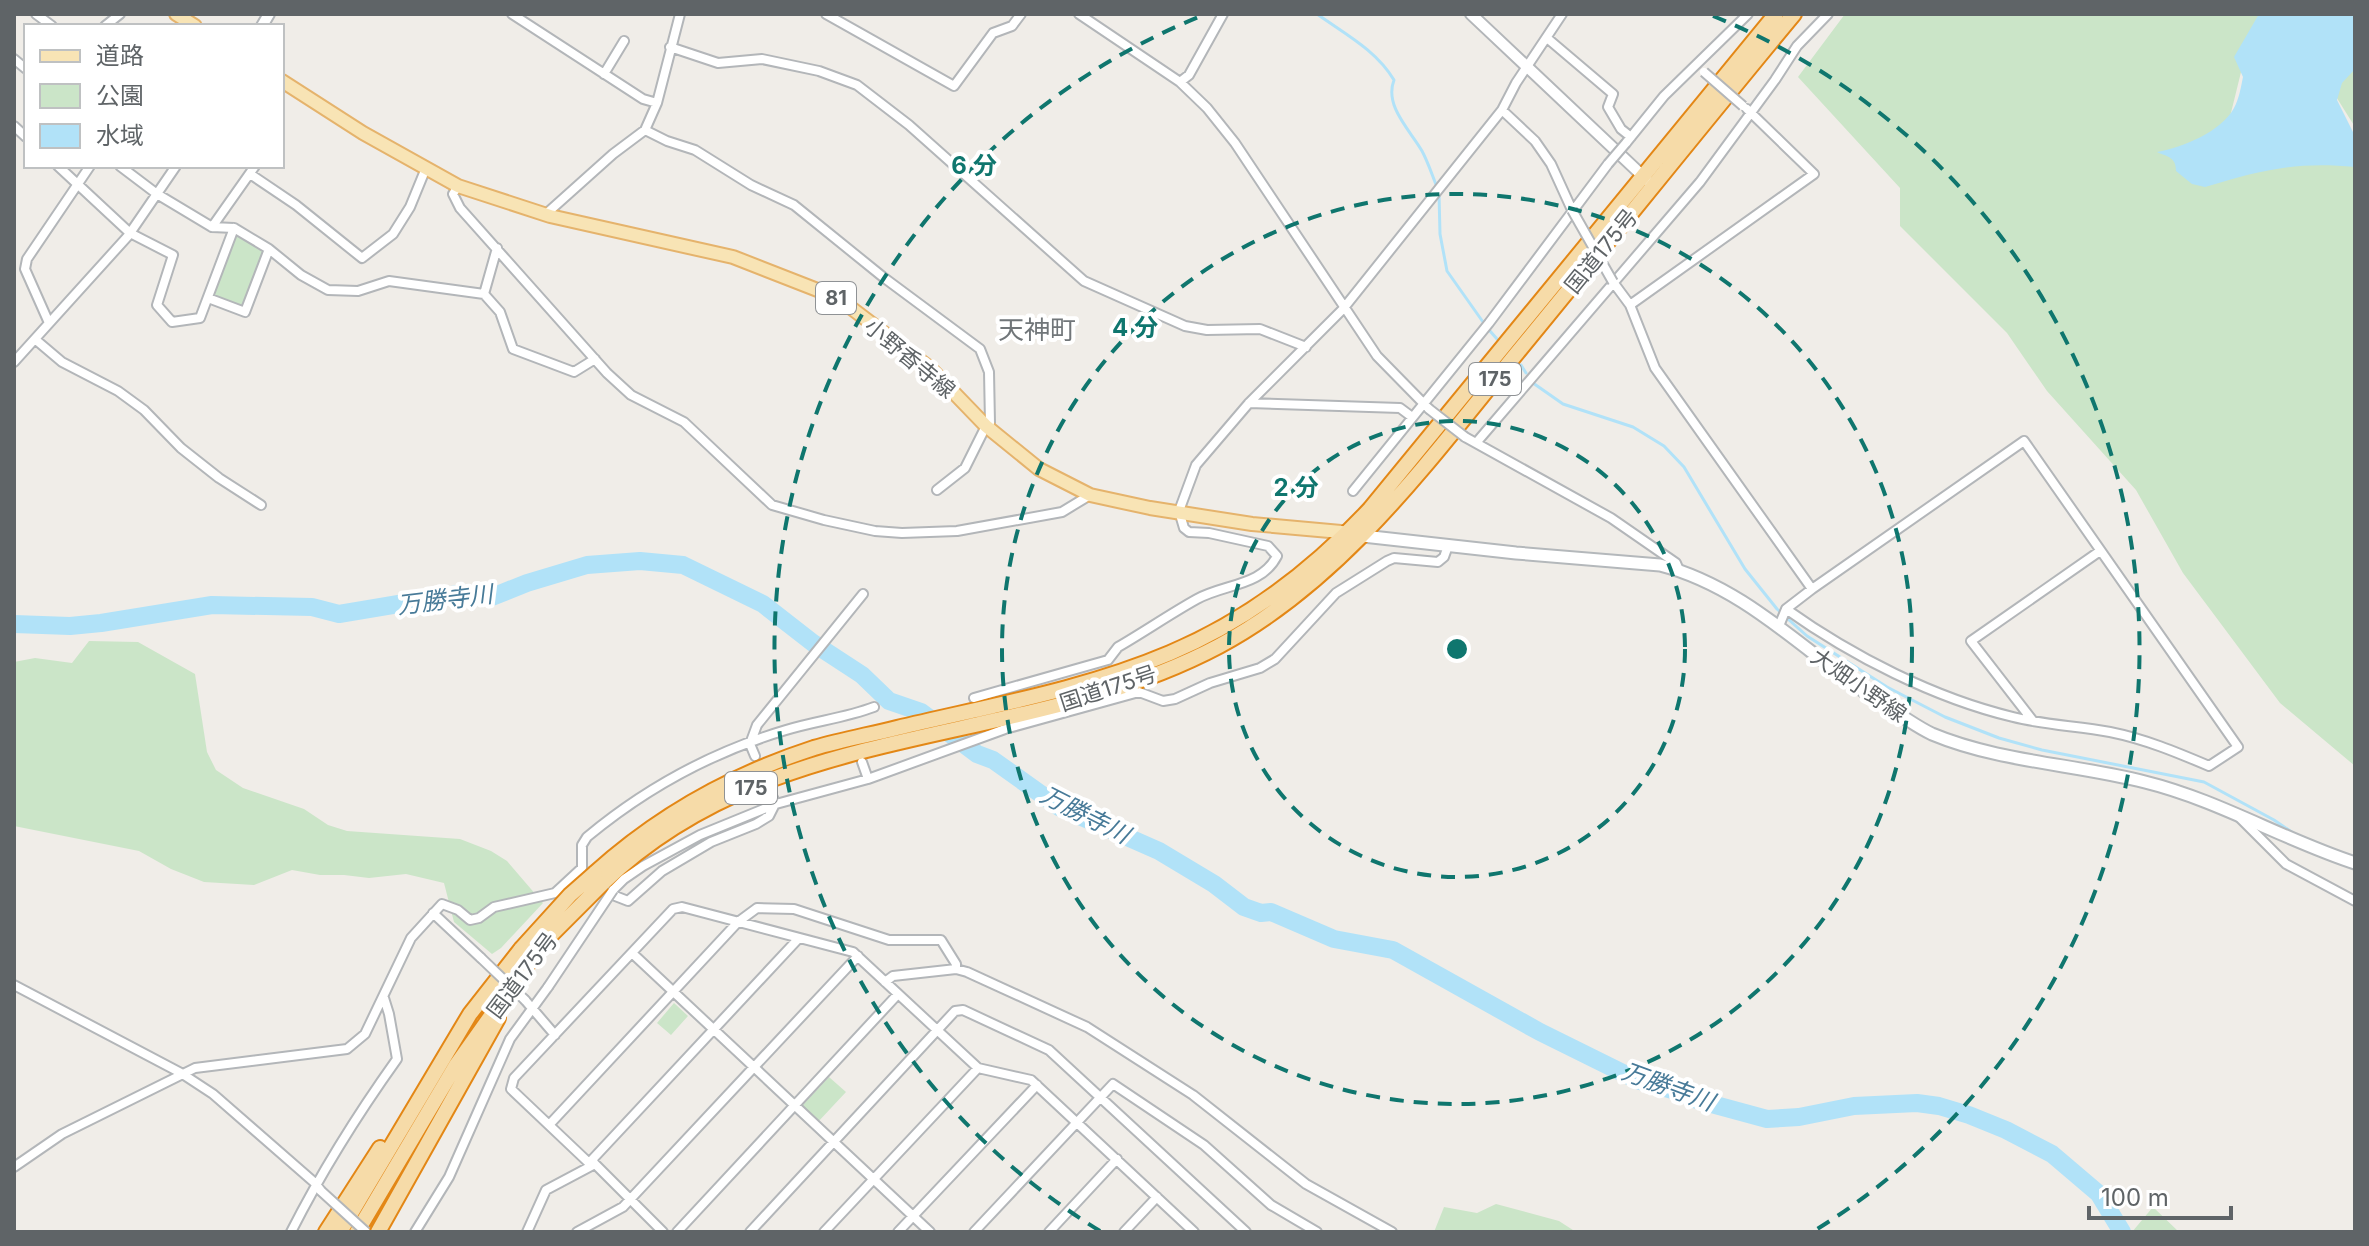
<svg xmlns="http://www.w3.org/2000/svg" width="2369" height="1246" font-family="Inter,'Noto Sans JP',sans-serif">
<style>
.green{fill:#cbe5c8}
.water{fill:#b1e2f8}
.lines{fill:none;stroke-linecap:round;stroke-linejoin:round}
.stream{stroke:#b1e2f8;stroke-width:3}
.river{stroke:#b1e2f8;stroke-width:18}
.minor-casing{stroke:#b3b6b9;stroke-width:12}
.tertiary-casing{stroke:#b3b6b9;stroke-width:14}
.secondary-casing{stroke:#b4b8bb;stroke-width:15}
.primary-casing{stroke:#e5b36c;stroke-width:16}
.trunk-casing{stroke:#e38716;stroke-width:18}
.minor{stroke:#fff;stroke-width:8}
.tertiary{stroke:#fff;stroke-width:10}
.secondary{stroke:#fff;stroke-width:11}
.primary{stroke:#f8e4b5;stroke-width:12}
.trunk{stroke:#f6dba8;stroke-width:14}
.minor-bridge-casing{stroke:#b3b6b9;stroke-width:12;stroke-linecap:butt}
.trunk-bridge-casing{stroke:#e38716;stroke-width:18;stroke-linecap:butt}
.minor-bridge{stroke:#fff;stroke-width:8}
.trunk-bridge{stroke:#f6dba8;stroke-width:14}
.ring{fill:none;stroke:#0f766e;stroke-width:4;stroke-dasharray:14 10}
.labels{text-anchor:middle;stroke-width:8;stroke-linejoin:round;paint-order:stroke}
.shield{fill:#fff;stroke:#8f9295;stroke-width:2}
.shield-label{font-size:20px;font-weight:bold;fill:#5f6467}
.street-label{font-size:22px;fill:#5f6467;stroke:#fff}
.water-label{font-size:24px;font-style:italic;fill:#477a98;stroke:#fff}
.quarter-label{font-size:26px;fill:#717679;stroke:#fff}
.centre{fill:#0f766e;stroke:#fff;stroke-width:4}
.ring-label{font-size:24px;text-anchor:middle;font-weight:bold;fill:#0f766e;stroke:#fff;stroke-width:8;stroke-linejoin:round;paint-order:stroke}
</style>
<rect width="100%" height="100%" fill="#f0ede8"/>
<path class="green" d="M1845,14H2264L2242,68L2228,125L2305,157L2355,155V766L2280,703L2183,573L2136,490L2047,391L2007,333L1900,226V188L1798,77Z
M2355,66V127L2330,87Z
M236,235L264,250L244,309L213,295Z
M89,641L138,642L195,674L207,752L216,770L243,788L304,809L328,825L347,831L460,839L491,851L507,861L543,903L501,948L492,954L454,922L444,883L406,874L369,878L344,875H320L292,870L254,885L204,882L171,869L139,851L14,826V662L35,658L72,663Z
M674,1003L688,1016L671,1035L657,1023Z
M829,1077L846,1092L817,1123L801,1107Z
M1496,1204L1559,1221L1576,1232H1434L1444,1207L1477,1213Z
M2153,1207L2179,1232H2132Z"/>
<path class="water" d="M2259,14H2355V69L2342,83L2337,100L2355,136V167C2298,161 2260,170 2205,187L2192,184L2176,171C2176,157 2168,157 2157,152C2183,147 2221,132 2234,108C2239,99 2241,87 2243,77L2234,57Z"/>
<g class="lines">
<path class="stream" d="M1317,14C1345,34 1376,50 1394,80C1384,106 1410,130 1422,151C1428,162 1432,175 1437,187
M1439,194L1440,234L1447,271L1483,322
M1490,331L1497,339
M1521,365L1526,373
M1533,383L1563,404L1633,427L1664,446L1684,467L1745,569L1777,609L1807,636L1887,687L1945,717L1999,738L2042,750L2204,782L2274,820L2296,835"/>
<path class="river" d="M14,624L70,626L101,623L212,605L312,607L339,614L464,593L492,597L527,583L587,565L640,561L683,565L763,604L813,643L862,675L889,701L921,712L977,754L993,760L1059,807L1159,851L1214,884L1244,907L1261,913L1271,912L1334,939L1393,950L1540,1032L1637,1080L1676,1091L1697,1100L1767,1119L1799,1117L1854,1106L1917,1103L1939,1106L1969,1115L2006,1130L2052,1154L2099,1194L2122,1232"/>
<defs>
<path id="minor" d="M36,14L52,26
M512,14L643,99L657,103
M826,14L954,86L993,33L1012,26L1021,14
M1079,14L1180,82L1207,108L1235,143L1377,356L1429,409
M105,26L120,14
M1547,38L1613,94L1608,107L1621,129L1631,137
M670,47L718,63L762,59L819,71L857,85L909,125L1084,281L1185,326L1207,330L1260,329L1306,347
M14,59L26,69
M604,74L624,41
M1180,82L1189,75L1223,14
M1502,110L1535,141L1551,164L1572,210
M14,126L26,137
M645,130L667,141L695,150L751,185L794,205L883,277L980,349L989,372L990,423L986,426L965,468L937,490
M1626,143L1664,96L1748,14
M58,166L130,233L173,255L157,305L172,322L200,318L234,228L269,249L245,312L208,298
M120,166L157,194L212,227L255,166
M250,174L296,205L362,258L393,234L410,207L426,168
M458,186L453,194L460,208L607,373L631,395L684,422L772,505L824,520L875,531L902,533L957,531L1062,512L1090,495
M546,214L613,154L645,130L657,103L680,14
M212,227L234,228
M269,249L301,275L328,290L358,291L389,281L484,294L497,248
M1613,282L1630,305L1655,368L1812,589
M484,294L500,312L513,349L574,372L595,359
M1630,305L1814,174L1747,109
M49,323L25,269L27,259L90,166
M36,340L62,362L118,391L144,410L181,448L219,478L261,505
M14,362L128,236L176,166
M1249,403L1400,408L1412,417
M1465,437L1611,518L1676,563L1679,570
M1476,443L1700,182L1775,80L1797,46L1828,14
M1353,491L1489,323L1608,164
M1779,626L1786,609L1812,589L2024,441L2238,747L2209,766C2176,752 2145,739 2110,732C2078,726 2044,725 2013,717C1934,698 1852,656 1786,609
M974,698L1108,660L1118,647C1144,632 1170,614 1197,599C1224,584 1262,586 1277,556L1268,546L1209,533L1189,532L1184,528L1179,511L1196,465L1249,403L1343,309L1502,110L1516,83L1562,14
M2033,721L1971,641L2100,551
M755,756L750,744L757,725L863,594
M862,762L868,779
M770,792L776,804
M2240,818L2286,864L2355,901
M598,885L605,892L628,901L662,871L711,842L756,824L769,816L775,804
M613,890L624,879L643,866L700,835L776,804L868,779L1005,729L1139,692L1163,701L1175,699L1210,683L1260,668L1275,659L1336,593L1387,561L1394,558L1438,562L1444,557L1448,546
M433,913L481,958
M632,953L930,1232
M885,982L893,976L956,969L967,972L1087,1027L1193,1095L1306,1184L1392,1232
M14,985L181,1073L213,1094L315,1183L321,1191
M525,1000L555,1035
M549,1125L738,922L757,908L794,909L889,940H941L956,964V969
M589,1163L799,938
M14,1167L62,1134L195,1068L347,1049L365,1034L411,938L442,904L458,910L470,920L479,918L494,907L555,893L582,868V845L587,837C646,788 712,752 786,730C815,721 845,718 874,707
M291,1232C322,1171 357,1115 397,1059L389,1014L384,998
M415,1232L449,1177L510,1039L548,987
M527,1232L546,1190L595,1164
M577,1232L623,1207L858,956
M663,1232L595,1164L589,1163L511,1089L514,1078L673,909L682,907L853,952L978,1068L1031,1080L1194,1232
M677,1232L898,994
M750,1232L955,1011L963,1010L1049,1050L1246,1232
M824,1232L978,1068
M898,1232L1037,1085
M974,1232L1113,1084L1204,1145L1271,1205L1317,1232
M1049,1232L1117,1159
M1124,1232L1157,1197"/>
<path id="tertiary" d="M1471,14L1647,180
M262,26L269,14"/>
<path id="secondary" d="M1363,536L1516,553L1660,565C1753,589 1815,664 1895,712C1907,719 1919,728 1932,734C1999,762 2075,764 2145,782C2218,800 2284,840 2355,863"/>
<path id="primary" d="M176,14L195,26
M282,81L363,133L458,186L550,216L733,257L838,298L930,368L986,426L1039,469L1090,495L1150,508L1252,524L1352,533"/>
<path id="trunk" d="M595,873C658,816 734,774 814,748C841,740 869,735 897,728C989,706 1083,690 1170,653C1246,621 1313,570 1370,509L1776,14
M603,883C774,717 1021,751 1219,646C1344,579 1429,460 1517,353C1610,240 1701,126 1794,14
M326,1232L380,1148
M340,1232L470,1014L521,949
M357,1232L456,1065L532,958
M378,1232L498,1018"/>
</defs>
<use href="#minor" class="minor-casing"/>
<use href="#tertiary" class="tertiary-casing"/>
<use href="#secondary" class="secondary-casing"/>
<use href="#primary" class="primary-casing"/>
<use href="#trunk" class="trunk-casing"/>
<use href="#minor" class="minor"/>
<use href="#tertiary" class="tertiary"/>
<use href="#secondary" class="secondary"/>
<use href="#primary" class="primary"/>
<use href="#trunk" class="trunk"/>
<defs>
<path id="minor-bridge" d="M1704,72L1743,106
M1608,164L1626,143
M1572,210L1613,282
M1429,409L1465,437
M481,958L525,1000
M548,987L613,890
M321,1191L366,1232"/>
<path id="trunk-bridge" d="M521,949L570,895L595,873
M532,958L544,942L603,883"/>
</defs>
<use href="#minor-bridge" class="minor-bridge-casing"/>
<use href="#trunk-bridge" class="trunk-bridge-casing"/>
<use href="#minor-bridge" class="minor-bridge"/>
<use href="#trunk-bridge" class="trunk-bridge"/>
</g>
<g class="ring">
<circle cx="1457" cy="649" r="228"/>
<circle cx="1457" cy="649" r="455"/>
<path d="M1100 1231A683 683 0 0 1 1201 16M1713 16A683 683 0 0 1 1814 1231"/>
</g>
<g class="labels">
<g class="shield">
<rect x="816" y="282" width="40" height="32" rx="6"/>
<rect x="1469" y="363" width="52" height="32" rx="6"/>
<rect x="725" y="772" width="52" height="32" rx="6"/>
</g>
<g class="shield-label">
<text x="836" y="305">81</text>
<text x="1495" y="386">175</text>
<text x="751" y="795">175</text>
</g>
<g class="street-label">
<text transform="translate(1601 251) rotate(-51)" y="8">国道175号</text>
<text transform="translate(910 358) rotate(40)" y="8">小野香寺線</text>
<text transform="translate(1859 685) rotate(35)" y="8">大畑小野線</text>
<text transform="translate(1108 688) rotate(-18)" y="8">国道175号</text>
<text transform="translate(522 975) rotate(-53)" y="8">国道175号</text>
</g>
<g class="water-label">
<text transform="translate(445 600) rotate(-7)" y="8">万勝寺川</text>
<text transform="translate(1085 815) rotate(27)" y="8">万勝寺川</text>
<text transform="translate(1668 1087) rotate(20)" y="8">万勝寺川</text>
</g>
<g class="quarter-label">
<text x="1037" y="339">天神町</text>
</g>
</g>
<circle cx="1457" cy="649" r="12" class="centre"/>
<g class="ring-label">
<text x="974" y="174">6 分</text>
<text x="1135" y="336">4 分</text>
<text x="1296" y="496">2 分</text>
</g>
<rect width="2369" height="1246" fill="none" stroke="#5f6467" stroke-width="32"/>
<rect x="24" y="24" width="260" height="144" fill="#ffffff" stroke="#bfc1c2" stroke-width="2"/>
<rect x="40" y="50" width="40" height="12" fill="#f8e4b5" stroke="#bfc1c2" stroke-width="2"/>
<text x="96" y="64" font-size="24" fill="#5f6467">道路</text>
<rect x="40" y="84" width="40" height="24" fill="#cbe5c8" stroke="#bfc1c2" stroke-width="2"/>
<text x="96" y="104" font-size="24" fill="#5f6467">公園</text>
<rect x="40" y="124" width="40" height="24" fill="#b1e2f8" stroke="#bfc1c2" stroke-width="2"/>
<text x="96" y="144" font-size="24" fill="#5f6467">水域</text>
<path d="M2089 1206v12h142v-12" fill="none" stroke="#5f6467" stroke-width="4"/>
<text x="2101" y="1206" font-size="24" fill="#5f6467" stroke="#ffffff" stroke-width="6" paint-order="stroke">100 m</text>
</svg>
